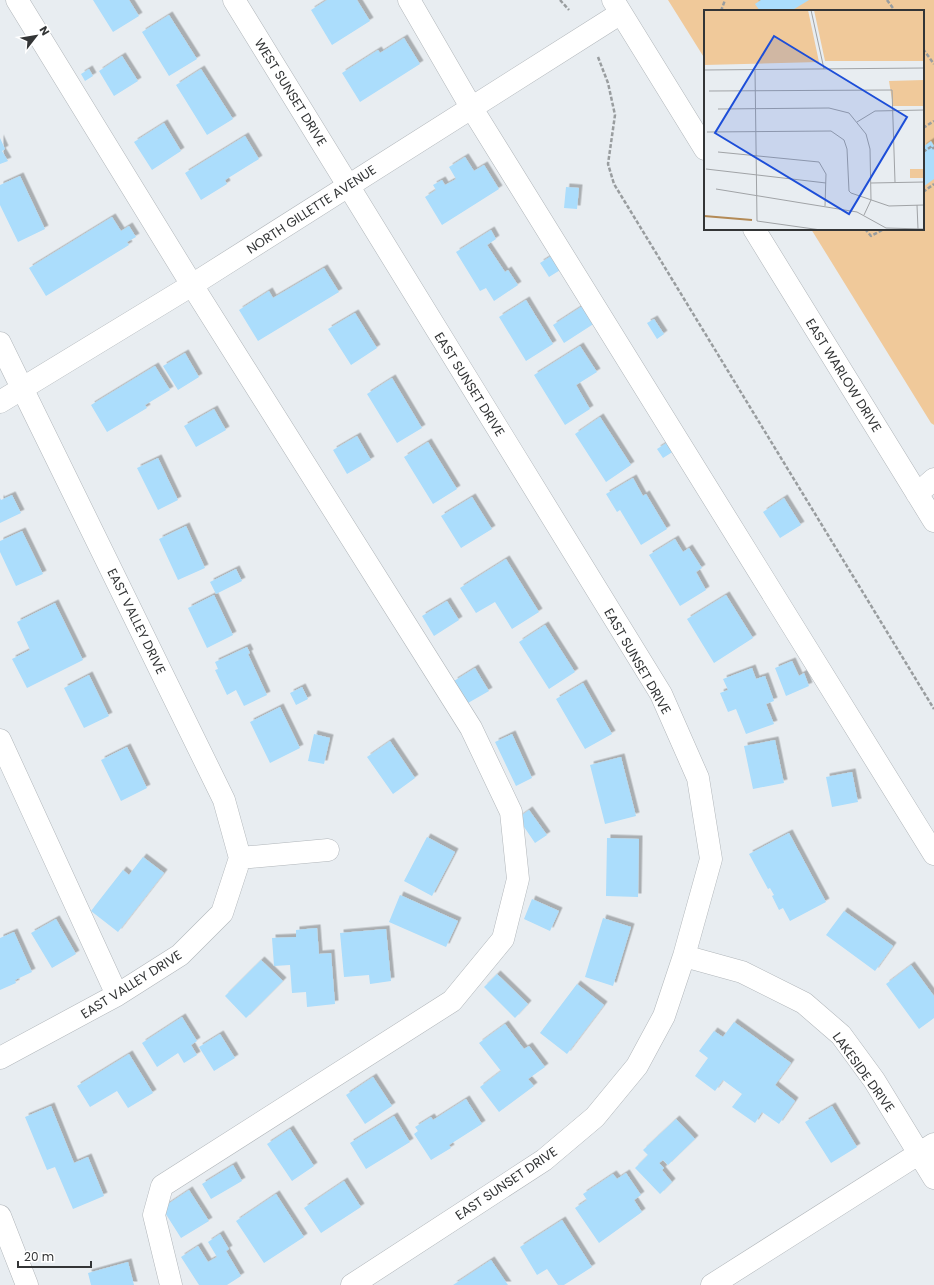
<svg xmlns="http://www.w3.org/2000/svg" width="934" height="1285" font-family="Poppins,sans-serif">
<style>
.green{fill:#f0c99a}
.building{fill:#abddfc;filter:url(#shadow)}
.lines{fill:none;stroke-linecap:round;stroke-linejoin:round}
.minor-casing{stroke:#b1b6ba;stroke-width:23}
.path{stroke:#999d9f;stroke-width:2.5;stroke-dasharray:4 2;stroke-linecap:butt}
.minor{stroke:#fff;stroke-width:22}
.labels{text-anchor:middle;stroke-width:4;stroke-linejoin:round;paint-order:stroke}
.street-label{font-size:13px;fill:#333536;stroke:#fff}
.inset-river{fill:none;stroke:#b38a56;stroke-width:2}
.inset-road{fill:none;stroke:#a0a3a6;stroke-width:1}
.view{fill:#1d4ed8;fill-opacity:0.15;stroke:#1d4ed8;stroke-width:2}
.inset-edge{fill:none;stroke:#333536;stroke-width:2}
</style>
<defs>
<filter id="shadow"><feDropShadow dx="3.5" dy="-3.5" stdDeviation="0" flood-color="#0004"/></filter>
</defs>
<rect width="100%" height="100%" fill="#e8edf1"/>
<path class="green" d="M668,0H934V425L931,423L811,229H923V11H705V59Z"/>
<path class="building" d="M93,0H129L139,16L113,32Z
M327,0H357L370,21L332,45L311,10Z
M761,0H809L791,11H760L755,4Z
M169,15L197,59L169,76L142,32Z
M404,38L420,64L360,102L342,73L378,50L380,53Z
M122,56L138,81L114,96L99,71Z
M89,69L93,76L85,81L81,74Z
M201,69L233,119L207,135L176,85Z
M164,123L181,151L152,170L134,142Z
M245,136L259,159L225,180L227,184L201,200L185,173Z
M0,138L5,149L2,151L8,161L0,164Z
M931,141L934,146V179L923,187V147Z
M465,157L474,171L484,165L499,189L442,225L425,197L436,190L433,185L442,180L445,185L456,179L449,167Z
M20,176L45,229L18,242L0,205V185Z
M566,187L579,188L577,209L564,208Z
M112,217L121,231L129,226L136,237L127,242L129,245L46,296L29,268Z
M491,230L496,239L487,245L505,272L508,270L518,285L494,301L486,288L480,291L456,252Z
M556,253L565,267L549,277L540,263Z
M324,268L339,292L258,341L239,310L269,291L273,298Z
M526,300L553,344L526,361L499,317Z
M584,305L595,323L564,343L553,325Z
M355,313L377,348L351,365L328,329Z
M654,319L664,334L657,339L647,323Z
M580,346L597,372L576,385L590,409L565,425L534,375Z
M185,353L199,377L178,390L163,366Z
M155,366L170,390L145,405L147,408L107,432L91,405Z
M392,378L422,428L397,443L367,394Z
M214,409L226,430L196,447L184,426Z
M600,417L631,465L606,482L575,434Z
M357,436L371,460L347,474L333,450Z
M428,442L457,489L433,504L404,457Z
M668,442L674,451L663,458L657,449Z
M158,458L178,500L158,510L137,468Z
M633,478L643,496L646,494L667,529L641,545L620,510L617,512L606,494Z
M12,495L21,513L0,523V498L1,500Z
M472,497L492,529L461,548L441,516Z
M784,498L801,525L780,538L763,512Z
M186,526L205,568L178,580L159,539Z
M22,531L43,574L16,586L0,552V541Z
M675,539L683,552L689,548L702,568L696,572L706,590L680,606L649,555Z
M506,559L539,612L512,629L495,602L476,613L460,588Z
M236,569L242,581L216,594L210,582Z
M214,595L233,635L207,648L188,608Z
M726,595L753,638L714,663L687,619Z
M447,601L459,620L434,636L422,616Z
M55,603L83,660L27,688L12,659L30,650L17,622Z
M545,625L575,672L549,689L519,642Z
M247,647L250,653L248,654L267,695L244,706L236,690L227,695L215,670L218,669L215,662Z
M792,661L799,676L804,673L809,686L786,696L775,668Z
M475,668L489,691L468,703L454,681Z
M752,668L756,679L765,676L774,701L766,704L774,724L746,734L736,709L728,712L720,693L728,690L723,679Z
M89,675L109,716L84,728L64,688Z
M583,683L612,734L585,749L556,699Z
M302,687L308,699L296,705L290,693Z
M280,707L300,748L270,763L250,722Z
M314,734L330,738L324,764L308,761Z
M512,734L532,778L516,786L495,742Z
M775,740L784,783L753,789L744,746Z
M390,741L415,778L393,794L367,757Z
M127,747L147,788L121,801L101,760Z
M621,757L636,816L605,824L590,765Z
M852,772L858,802L832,807L826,777Z
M529,810L547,835L535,843L518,818Z
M789,833L826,902L790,921L783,908L779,910L772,896L774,895L770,888L768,889L749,854Z
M427,837L455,852L432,896L404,881Z
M607,838L639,839L638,897L606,896Z
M143,857L164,873L118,932L91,911L123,870L129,875Z
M400,895L458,921L446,947L389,922Z
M532,899L559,911L550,931L524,919Z
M844,911L893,946L875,971L826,935Z
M603,918L631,927L613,986L585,977Z
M56,919L76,954L52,968L31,933Z
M317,928L319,954L331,953L335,1004L307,1007L306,992L292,993L290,965L274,966L272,938L296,937V930Z
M386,929L391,981L370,984L369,975L344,977L340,933Z
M14,932L32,972L15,980L16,983L0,990V938Z
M261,960L283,981L246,1018L225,996Z
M911,965L934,996V1018L919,1029L886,984Z
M497,974L528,1004L515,1018L484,987Z
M577,984L604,1005L567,1054L540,1033Z
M182,1017L197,1041L191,1045L197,1055L184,1063L178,1053L157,1067L142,1043Z
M734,1022L791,1063L775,1085L795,1101L779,1124L762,1112L755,1123L732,1107L742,1094L723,1080L715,1091L695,1076L708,1058L699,1051L714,1031L723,1037Z
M505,1024L524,1049L529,1046L545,1067L528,1079L534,1086L499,1112L480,1087L501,1071L479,1043Z
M220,1034L235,1058L214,1071L199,1047Z
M129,1054L153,1093L128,1108L117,1091L90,1107L77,1086Z
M373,1077L392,1106L365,1124L346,1095Z
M466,1099L482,1124L449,1145L451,1148L431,1160L414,1134L418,1131L415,1127L431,1117L433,1120Z
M51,1106L74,1163L88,1157L104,1196L73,1209L55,1167L47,1170L25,1117Z
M832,1106L857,1147L831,1163L805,1122Z
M394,1116L410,1142L366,1169L350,1143Z
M676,1119L695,1139L668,1165L663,1160L659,1163L664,1168L662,1170L672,1182L660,1194L635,1168L648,1155L643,1150Z
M290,1129L314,1166L292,1181L267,1144Z
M233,1165L242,1181L211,1199L202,1184Z
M626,1173L641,1195L634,1200L642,1212L599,1243L575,1208L587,1200L583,1194L613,1174L617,1179Z
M344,1181L361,1207L321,1233L304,1208Z
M189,1190L209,1221L181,1238L162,1208Z
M276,1194L304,1237L264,1263L236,1221Z
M562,1220L592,1267L564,1285H558L547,1269L537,1275L520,1247Z
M220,1234L229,1249L226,1251L241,1276L227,1285H199L181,1257L198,1246L208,1262L217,1257L208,1242Z
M491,1260L508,1285H453Z
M128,1262L134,1285H91L88,1273Z"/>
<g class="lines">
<defs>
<path id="minor" d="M17,0L192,285L471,728L511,812L518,879L503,939L452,1001L162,1186L154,1215L171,1285
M234,0L661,694L698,778L711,859L684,956L664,1016L637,1066L595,1117L544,1160L352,1285
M409,0L471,107L934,854
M613,0L705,149
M754,229L934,521
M0,343L224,800L240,858L222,913L180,955L117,995L0,1058
M0,402L192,285L621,13
M917,494L934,479
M0,740L117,995
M240,858L328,850
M684,956L742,972L804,1003L841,1035L874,1080L934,1178
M0,1216L27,1285
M712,1285L934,1144"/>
</defs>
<use href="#minor" class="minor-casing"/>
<path class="path" d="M560,0L569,10
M887,0L895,11
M721,11L725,0
M923,49L934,64
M598,57L608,83L615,115L608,164L614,184L934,709
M923,128L934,121
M923,152L932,146L934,149
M923,192L934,184
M865,229L871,236L884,229"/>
<use href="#minor" class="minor"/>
</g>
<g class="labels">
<g class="street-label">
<text transform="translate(291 92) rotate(58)" y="5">WEST SUNSET DRIVE</text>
<text transform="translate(311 209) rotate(-33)" y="5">NORTH GILLETTE AVENUE</text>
<text transform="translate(844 375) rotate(58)" y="5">EAST WARLOW DRIVE</text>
<text transform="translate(470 384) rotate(58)" y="5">EAST SUNSET DRIVE</text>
<text transform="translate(137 621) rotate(64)" y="5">EAST VALLEY DRIVE</text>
<text transform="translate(638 661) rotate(60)" y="5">EAST SUNSET DRIVE</text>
<text transform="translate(131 984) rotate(-32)" y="5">EAST VALLEY DRIVE</text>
<text transform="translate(864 1072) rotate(54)" y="5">LAKESIDE DRIVE</text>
<text transform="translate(506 1183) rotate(-34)" y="5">EAST SUNSET DRIVE</text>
</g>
</g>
<g transform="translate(704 10)">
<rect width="220" height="220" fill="#e8edf1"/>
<path d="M0,0H104L115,52L0,55ZM110,0H220V51H121ZM220,70V96H189L185,71ZM206,159H220V168H206Z" fill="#f0c99a"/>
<path class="inset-river" d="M0,206L48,210"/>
<path class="inset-road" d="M107,0L120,59M0,60L220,58M51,60L53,211L117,220M5,81L188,80L191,172M14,99L125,98L145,103L162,124L166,139L167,190L160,205M153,112L171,101L220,100M3,122L127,121L140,130L143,139L145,181L147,183L185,196L220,195M14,142L115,152L122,164L121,196M2,159L122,173M167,173L220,172M12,179L153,202L182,218L220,219M213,195L214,219"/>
<path class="view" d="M70,26L203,107L145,204L11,123Z"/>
<rect width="220" height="220" class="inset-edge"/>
</g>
<g transform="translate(36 36) rotate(59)" stroke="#ffffff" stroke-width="3" paint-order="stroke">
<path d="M0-3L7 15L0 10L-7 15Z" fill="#333536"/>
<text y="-6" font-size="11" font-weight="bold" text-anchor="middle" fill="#333536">N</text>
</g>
<path d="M18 1261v6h73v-6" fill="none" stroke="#333536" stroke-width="2"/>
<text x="24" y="1261" font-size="12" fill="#333536" stroke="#ffffff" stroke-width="3" paint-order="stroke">20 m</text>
</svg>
